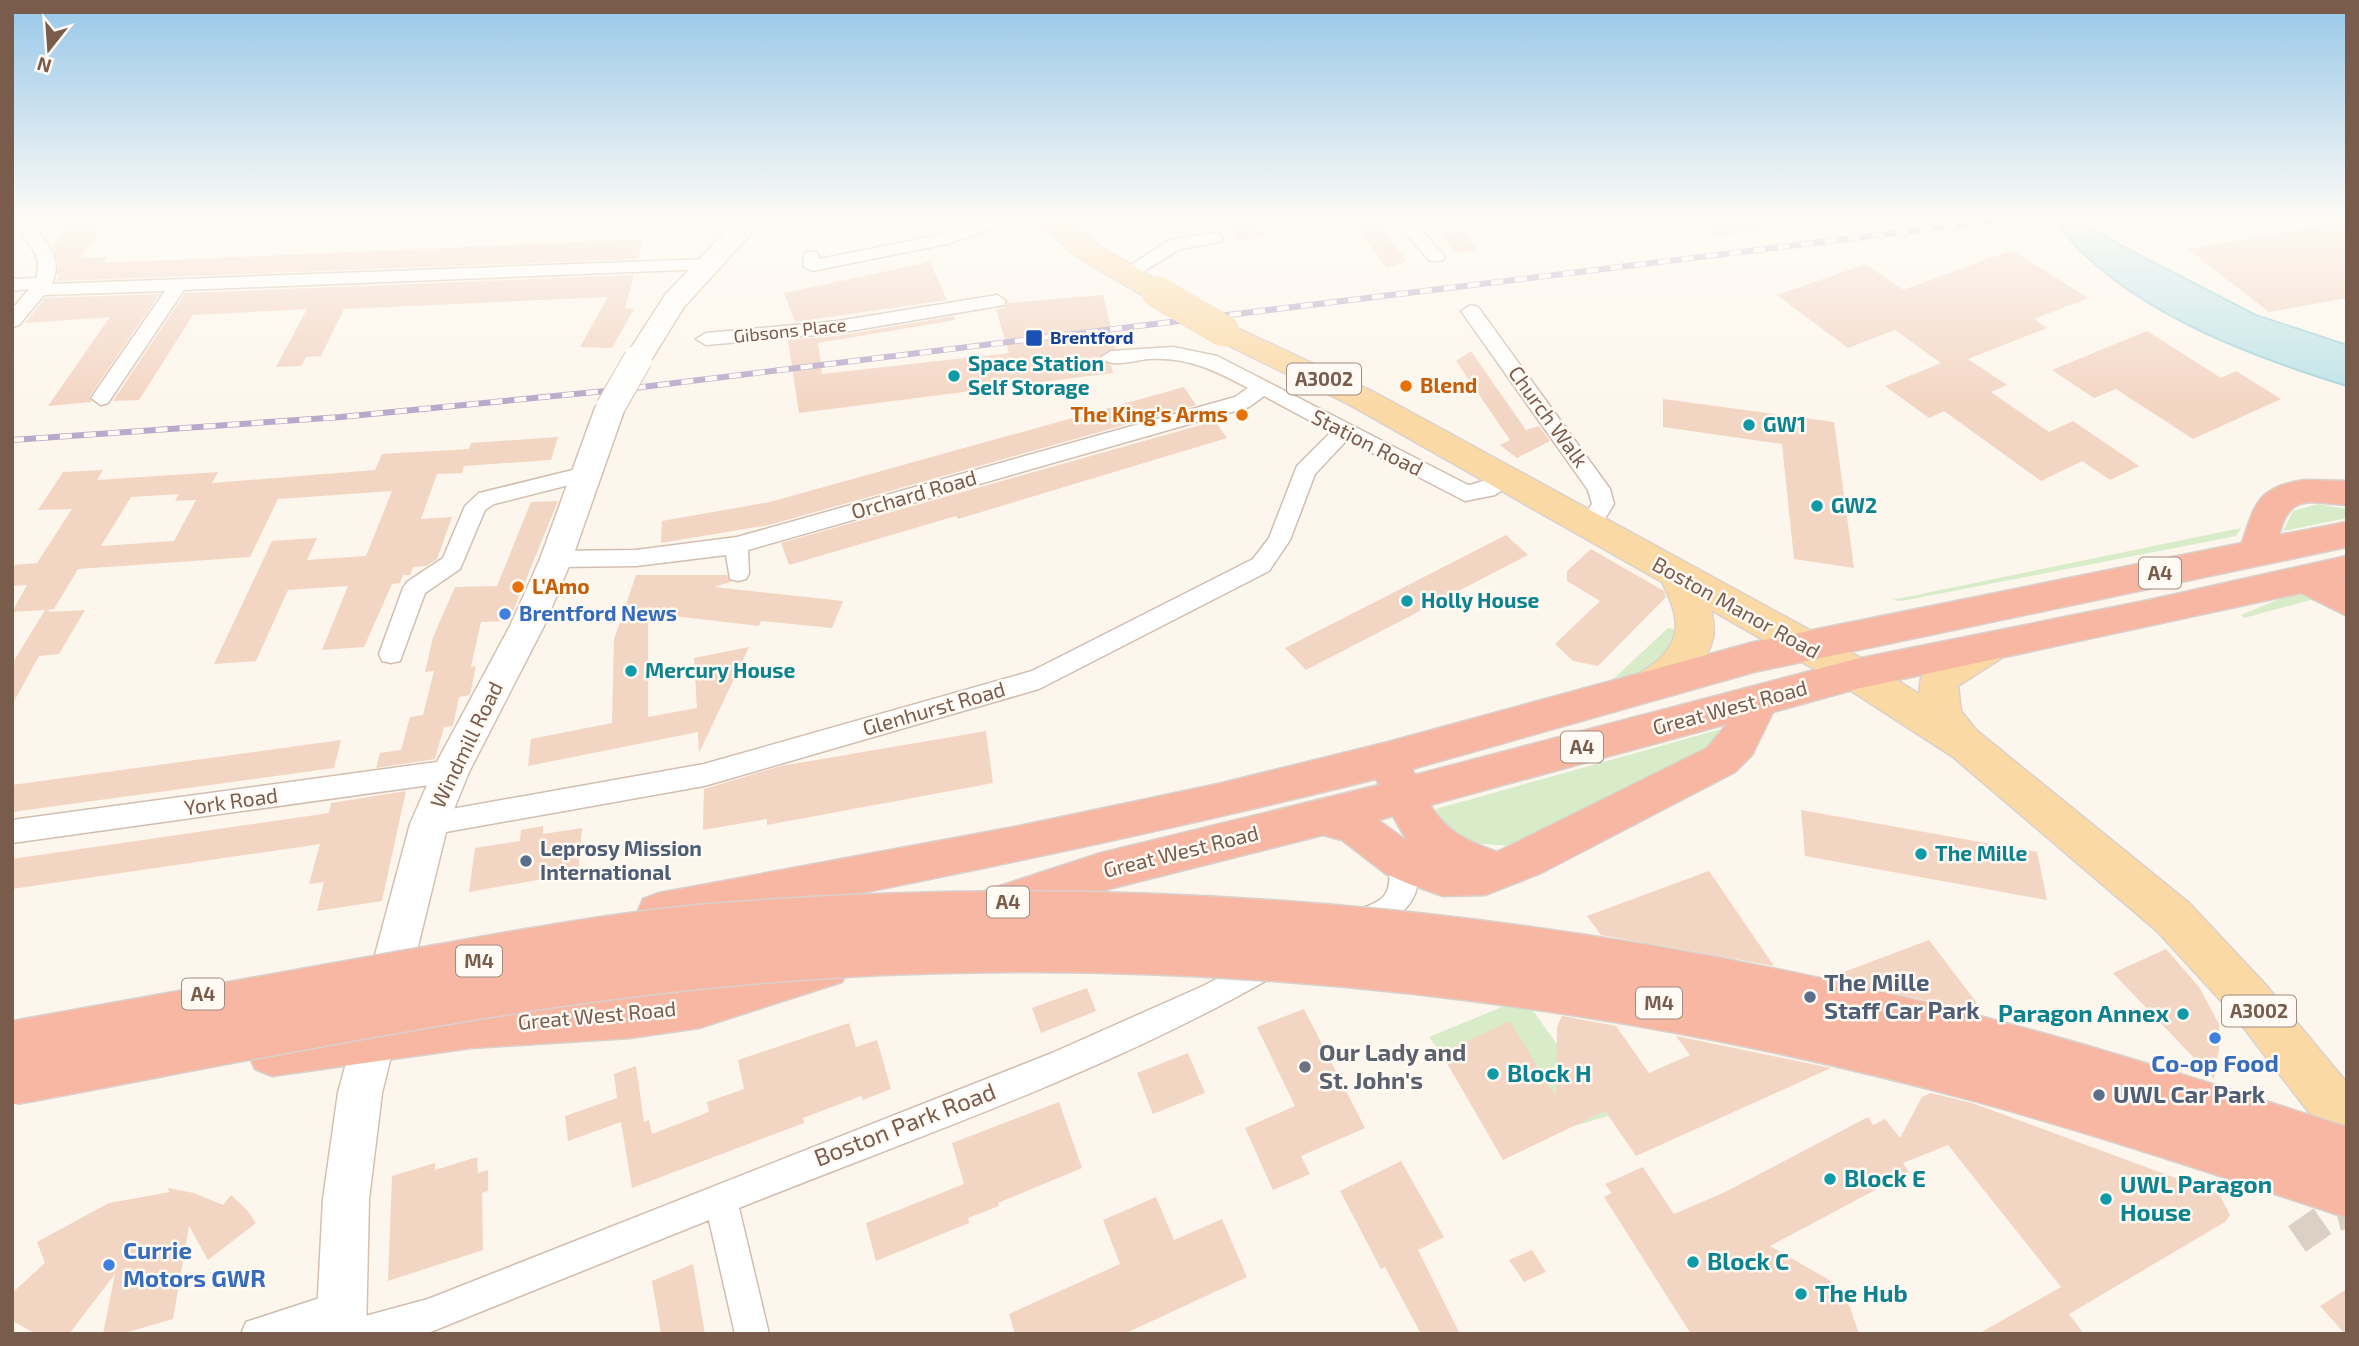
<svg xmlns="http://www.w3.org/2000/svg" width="2359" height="1346" font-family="'Exo 2',sans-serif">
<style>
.green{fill:#d8ecc9}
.water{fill:#bfe3e8;stroke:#a5d3da;stroke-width:2}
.building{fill:#f3d5c3;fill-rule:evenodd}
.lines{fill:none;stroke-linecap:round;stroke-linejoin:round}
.street-tunnel{stroke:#dcd0c4;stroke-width:31;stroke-dasharray:31 16;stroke-linecap:butt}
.street-casing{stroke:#d1beb0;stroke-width:3}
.secondary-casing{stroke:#d6c0b0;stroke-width:3}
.primary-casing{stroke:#dad1cd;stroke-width:3}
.highway-casing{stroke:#dad1cd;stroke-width:3}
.street{fill:#fff;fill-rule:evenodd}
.secondary{fill:#fff;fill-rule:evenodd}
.primary{fill:#fbd9a5;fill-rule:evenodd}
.highway{fill:#f7b7a3;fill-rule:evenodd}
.rail-casing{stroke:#b9a8c9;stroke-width:6}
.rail{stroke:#fffaf3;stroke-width:4.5;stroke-dasharray:12;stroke-linecap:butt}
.secondary-bridge-casing{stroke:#d6c0b0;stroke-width:30;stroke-linecap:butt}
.primary-bridge-casing{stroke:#dad1cd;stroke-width:32;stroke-linecap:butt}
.highway-bridge-casing{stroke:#dad1cd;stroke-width:52;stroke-linecap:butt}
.secondary-bridge{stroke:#fff;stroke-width:28}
.primary-bridge{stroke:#fbd9a5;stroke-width:31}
.highway-bridge{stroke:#f7b7a3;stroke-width:49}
.transit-dot{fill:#1a4fb4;stroke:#fffaf3;stroke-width:2.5}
.culture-dot{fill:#0f9aa8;stroke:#fffaf3;stroke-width:2.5}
.food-dot{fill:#e8710a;stroke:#fffaf3;stroke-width:2.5}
.shop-dot{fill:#3f7fe0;stroke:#fffaf3;stroke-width:2.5}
.service-dot{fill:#5c6f8a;stroke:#fffaf3;stroke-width:2.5}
.worship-dot{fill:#6b7280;stroke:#fffaf3;stroke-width:2.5}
.labels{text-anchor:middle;stroke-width:5;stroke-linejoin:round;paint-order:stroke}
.far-street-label{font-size:18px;fill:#7a5c4d;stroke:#fffaf3}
.far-transit-label{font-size:18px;font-weight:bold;fill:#164399;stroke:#fffaf3;text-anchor:start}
.shield{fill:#fffaf3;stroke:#a28b7f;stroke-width:2}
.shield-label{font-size:19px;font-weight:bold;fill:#7a5c4d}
.culture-label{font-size:21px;font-weight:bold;fill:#0d838f;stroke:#fffaf3;text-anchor:start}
.food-label{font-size:21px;font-weight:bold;fill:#c56008;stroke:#fffaf3;text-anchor:start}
.street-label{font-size:21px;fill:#7a5c4d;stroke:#fffaf3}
.shop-label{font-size:21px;font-weight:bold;fill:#366cbe;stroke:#fffaf3;text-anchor:start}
.service-label{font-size:21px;font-weight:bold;fill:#4e5e75;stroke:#fffaf3;text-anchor:start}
.near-service-label{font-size:24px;font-weight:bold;fill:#4e5e75;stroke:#fffaf3;text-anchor:start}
.near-culture-label{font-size:24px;font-weight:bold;fill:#0d838f;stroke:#fffaf3;text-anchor:start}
.near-worship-label{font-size:24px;font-weight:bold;fill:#5b616d;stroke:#fffaf3;text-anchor:start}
.near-shop-label{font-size:24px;font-weight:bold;fill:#366cbe;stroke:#fffaf3}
.near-street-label{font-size:24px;fill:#7a5c4d;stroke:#fffaf3}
</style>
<rect width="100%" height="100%" fill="#fdf6ec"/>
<path class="green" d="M1697,217H1856L1716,237Z
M2318,504L2347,509V518L2283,531L2293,511Z
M2241,528L2236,536L1902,601L1892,600Z
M2301,595L2318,598L2244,618L2241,615L2284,597Z
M1668,628L1684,631L1667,665L1609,683Z
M1721,729L1715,746L1510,846L1472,843L1443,823L1436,809Z
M1524,998L1608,1116L1574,1126L1510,1022L1441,1053L1429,1037Z"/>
<path class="water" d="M2052,217H2075L2126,248L2256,315L2347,345V386C2246,355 2114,306 2052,217Z"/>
<path class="building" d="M74,217H108L81,258L108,257L103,263L643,239L638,259L56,281L60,275L57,276L58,262L53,247Z
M1217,217H1247L1264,235L1240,242Z
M1354,217H1372L1407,261L1387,268L1350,220Z
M2347,221V298L2269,312L2188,249Z
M1465,231L1477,250L1454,253L1442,234Z
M2012,250L2088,298L2034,319L2047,328L1968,359L2007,385L1991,392L2049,432L2073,421L2139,466L2110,480L2082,461L2041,481L1944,411L1929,418L1885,386L1941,363L1895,330L1848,348L1777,295L1866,264L1903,290Z
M930,262L947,300L795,322L784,293Z
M634,275L625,308L634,309L612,348L580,347L608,297L344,309L321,356L306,357L301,366L276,367L307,309L193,315L139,400L113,401L185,293Z
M160,294L89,397L92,402L48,406L110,317L25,323L45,298Z
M1103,295L1116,348L1098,357L1111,365L1113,373L799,413L788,340L838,336L954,316L956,320L818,343L822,374L1009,353L996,309L1004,308L1008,303Z
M2147,331L2221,378L2236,371L2281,399L2193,439L2116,389L2094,398L2052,370Z
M1471,351L1526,430L1539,426L1550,441L1517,458L1500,445L1510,440L1456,361Z
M1184,387L1196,405L769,525L661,543L662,521L770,502Z
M1663,399L1834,422L1854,568L1794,559L1782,444L1663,427Z
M1215,421L1227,438L958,519L956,516L789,565L781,543Z
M558,437L551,460L464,466L462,473L437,474L421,519L452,517L437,559L426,566L413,567L410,575H403L400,583L392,584L364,647L322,650L348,586L288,590L256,661L214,664L272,541L317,538L307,560L366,556L392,491L278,499L250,557L78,569L54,609L46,610L51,612L85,610L59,654L39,656L12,705V664L45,610L12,612L27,585L12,586V565L37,563L72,509L38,510L63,472L103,470L97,480L218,472L212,483L375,470L382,454L469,449L471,443ZM179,494L175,501L196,500L174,541L101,546L131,497Z
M558,501L509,621L481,622L471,667L476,666L470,695L459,697L453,726L444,727L435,759L376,768L380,753L401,750L410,717L423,715L434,671L425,672L433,637L455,587L497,586L531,502Z
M1506,535L1528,555L1306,670L1285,648Z
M1591,549L1664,591L1666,597L1598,666L1573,661L1555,644L1600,601L1567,581V571Z
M636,575H727L731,582L714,587L843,601L832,628L761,621L759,626L648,613V717L697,708L694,658L749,647L699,753L698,732L528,766L531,739L612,723L614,639Z
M986,731L993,783L767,825V819L703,830L704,789L781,766Z
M341,740L334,768L12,812V785Z
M406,791L382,901L317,911L324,882L309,884L320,844L12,889V859L329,813L331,803Z
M1801,810L2037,852L2047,900L1805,856Z
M543,826V834L582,828L578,873L469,892L475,848L520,841L521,830Z
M1709,871L1774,966L1601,935L1587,916Z
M1929,940L1977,1003L1963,1009L1828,978Z
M2166,949L2199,987L2219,1024L2220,1043L2214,1079L2113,973Z
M1087,988L1096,1011L1041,1033L1032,1008Z
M1304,1009L1365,1128L1301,1156L1310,1174L1273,1190L1245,1128L1295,1106L1257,1027Z
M1562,1016L1616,1026L1649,1073L1690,1055L1676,1036L1831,1068L1636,1156L1605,1111L1503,1160L1441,1053L1510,1021L1556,1097L1557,1027Z
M849,1023L856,1047L877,1040L891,1089L863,1100L861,1096L803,1118L804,1123L632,1188L621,1122L568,1141L565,1116L617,1098L614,1074L636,1066L644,1122L649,1120L652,1134L709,1112L707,1102L744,1089L738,1060Z
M1188,1053L1205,1093L1153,1114L1137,1073Z
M1931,1093L1972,1103L2219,1194L2230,1215L2225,1222L2069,1314L2084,1334H1978L2061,1287L1948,1145L1903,1163L1909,1172L1770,1246L1831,1281L1850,1307L1859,1334H1691L1604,1197L1612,1193L1605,1184L1643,1167L1674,1214L1725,1192L1868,1117L1873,1125L1885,1119L1900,1138L1922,1097Z
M1059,1102L1082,1168L998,1203L999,1206L968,1218L969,1223L876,1261L866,1223L964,1184L952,1143Z
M477,1157L478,1173L488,1170V1191L482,1193L483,1250L388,1281L392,1176L435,1163V1170Z
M1401,1161L1444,1237L1418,1250L1460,1334H1421L1385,1267L1381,1269L1340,1191Z
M167,1188L194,1193L223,1205L231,1195L247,1210L256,1223L208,1260L189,1226L173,1319L121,1334H103L115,1274L69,1334L35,1333L12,1321V1293L45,1263L37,1242L109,1203L170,1192Z
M1156,1197L1174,1240L1222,1219L1247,1277L1124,1334H1015L1009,1314L1120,1264L1103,1220Z
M1532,1250L1546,1272L1524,1282L1509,1260Z
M693,1264L705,1334H661L652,1281Z
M2347,1289V1334H2345L2320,1306Z"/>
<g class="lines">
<path class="street-tunnel" d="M2297,1239L2327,1218L2347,1213"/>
<defs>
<path id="street" d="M27,217H45L39,233C53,250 61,262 52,284L707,259L716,264L707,269L184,290L108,403L101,405L91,398L165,291L44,295L19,325L12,327V309L29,289L12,291V279L36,278C43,258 32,248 21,233Z
M996,217H1021L1018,221L947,244L812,271L803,266L805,252H817L820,259L943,234Z
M1391,217H1409L1442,253L1445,257L1442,261H1430Z
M1214,233L1220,234L1223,238L1220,242L1180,249L1133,278H1119L1117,274L1169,240Z
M997,295L1006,301L1004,305L838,333L706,345L696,339L706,333L838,321Z
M1471,305L1478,307L1610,489L1614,504L1596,533H1580L1577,527L1592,504L1588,490L1461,311Z
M1173,347L1217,356L1468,485C1483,483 1497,472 1512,476L1515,481L1495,495L1465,501L1347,440L1315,474L1290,540L1269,571L1039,689L704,786L429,835L420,832L416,824L420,816L429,813L704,764L1032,671L1253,559L1269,538L1297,466L1331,432L1264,396L1249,407L748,550L749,573L746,579L738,581L730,579L726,555L636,566L556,567L548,565L545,559L548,553L556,551L636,550L737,537L1235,397L1248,388C1214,370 1188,357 1149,359C1135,360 1110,369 1101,357L1111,351Z
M585,467L593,469L596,474L593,479L494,504L485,510L460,569L425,593L400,661L391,663L382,661L379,654L403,588L407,582L443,558L465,506L479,493Z
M451,760L460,763L464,771L460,779L451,782L12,843V820Z
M1401,849L1411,853C1433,900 1396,922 1358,936L1348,932L1344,923C1352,905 1379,909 1387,891C1393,878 1385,865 1391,853Z
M1271,950L1281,954L1285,963L1281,972C1111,1071 921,1135 739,1208L769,1334H735L709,1220L428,1333L342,1334L346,1323L313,1334H241L246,1322L341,1291L353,1296L358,1308L354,1319L428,1299L1052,1053L1203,986Z"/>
<path id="secondary" d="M739,217H766L684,307L648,365L638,368L628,365L624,359L665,295Z
M610,398L620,401L625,408L572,559L544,626L469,772L448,824L382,1093L369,1199L366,1334H316L323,1199L338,1093L410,824L438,760L510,626L540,559L595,408L600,401Z"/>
<path id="primary" d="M1034,217H1064L1096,244L1167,286L1172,292L1167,298L1157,301L1147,298L1076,256Z
M1224,322L1372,391L1870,663L1919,694L1921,678L1926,667L1974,639L1987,634L2000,639L2006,649L2000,659L1958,686L1961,711L1976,730L2189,903L2265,984L2347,1083V1132L2338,1135L2321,1128L2233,1014L2157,931L1953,757L1842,685L1711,610C1713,619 1715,628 1713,637C1707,669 1667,708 1634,698L1629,687C1635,675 1642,672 1652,665C1685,640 1679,615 1662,582L1350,405L1213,338L1209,331L1213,324Z"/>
<path id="highway" d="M2304,480L2347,481V505C2310,503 2290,492 2279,535L2347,522V547L1754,672L1412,769L1415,775L1856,659L2149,600L2347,556V582L2343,583L2347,585V616L2301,593L1856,689L1773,712L1752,755L1735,772L1541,873L1485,895L1443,896L1409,884L1386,874L1342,840L1323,835L1101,891L988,929L972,923L966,909L972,895L1101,853L1379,785L1376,779C1139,838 899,886 659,933L643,927L637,913L643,899L659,893L1019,826L1218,784L1388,742L1754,642L2242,543C2255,503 2258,487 2304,480ZM1727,724L1707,748L1497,852C1467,841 1448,833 1430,805ZM1393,816L1407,841L1378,820Z
M826,946L842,952L849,967L842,982L699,1028L630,1038L471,1048L272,1076L255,1069L248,1053L255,1037L272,1030L471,1004L630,994L699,984Z"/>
</defs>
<use href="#street" class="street-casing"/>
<use href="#secondary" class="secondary-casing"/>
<use href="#primary" class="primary-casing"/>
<use href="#highway" class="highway-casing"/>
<use href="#street" class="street"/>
<use href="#secondary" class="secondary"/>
<use href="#primary" class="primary"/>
<use href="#highway" class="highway"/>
<defs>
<path id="rail" d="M12,440L341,417L626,389L2026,217"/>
</defs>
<use href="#rail" class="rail-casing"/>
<use href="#rail" class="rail"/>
<defs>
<path id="secondary-bridge" d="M610,408L638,359"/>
<path id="primary-bridge" d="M1157,292L1224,331"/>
<path id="highway-bridge" d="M12,1046C145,1021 278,997 411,974C509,957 607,938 706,929C1122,893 1542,931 1947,1033C2082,1067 2215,1110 2347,1153
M12,1080C285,1029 559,969 837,953C1222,931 1611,977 1983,1078C2106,1112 2226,1152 2347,1192"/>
</defs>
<use href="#secondary-bridge" class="secondary-bridge-casing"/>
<use href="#primary-bridge" class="primary-bridge-casing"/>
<use href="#highway-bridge" class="highway-bridge-casing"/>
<use href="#secondary-bridge" class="secondary-bridge"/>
<use href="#primary-bridge" class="primary-bridge"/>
<use href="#highway-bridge" class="highway-bridge"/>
</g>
<linearGradient id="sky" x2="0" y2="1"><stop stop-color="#97c7e8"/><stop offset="0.54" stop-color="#fefbf6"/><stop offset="1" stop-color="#fefbf6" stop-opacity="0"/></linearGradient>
<rect width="2359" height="405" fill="url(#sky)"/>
<rect class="transit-dot" x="1025" y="329" width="18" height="18" rx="3.5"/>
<g class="culture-dot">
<circle cx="954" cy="376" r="7"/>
<circle cx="1749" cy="425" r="7"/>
<circle cx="1817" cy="506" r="7"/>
<circle cx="1407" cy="601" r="7"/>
<circle cx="631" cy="671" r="7"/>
<circle cx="1921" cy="854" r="7"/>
<circle cx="2183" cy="1014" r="7"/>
<circle cx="1493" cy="1074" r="7"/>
<circle cx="1830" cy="1179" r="7"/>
<circle cx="2106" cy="1199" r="7"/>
<circle cx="1693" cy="1262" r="7"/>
<circle cx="1801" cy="1294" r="7"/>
</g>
<g class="food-dot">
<circle cx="1406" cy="386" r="7"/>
<circle cx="1242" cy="415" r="7"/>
<circle cx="518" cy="587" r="7"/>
</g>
<g class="shop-dot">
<circle cx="505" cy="614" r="7"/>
<circle cx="2215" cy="1038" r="7"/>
<circle cx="109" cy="1265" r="7"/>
</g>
<g class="service-dot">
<circle cx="526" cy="861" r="7"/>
<circle cx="1810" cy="997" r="7"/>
<circle cx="2099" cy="1095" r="7"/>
</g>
<circle class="worship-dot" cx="1305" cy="1067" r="7"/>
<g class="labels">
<g class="far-street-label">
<text transform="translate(790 331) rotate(-6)" y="6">Gibsons Place</text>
</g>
<g class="far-transit-label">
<text x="1050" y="344">Brentford</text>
</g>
<g class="shield">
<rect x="1287" y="363.5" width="74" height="31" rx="5"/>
<rect x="2139" y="557.5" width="42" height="31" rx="5"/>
<rect x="1561" y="731.5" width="42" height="31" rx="5"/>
<rect x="987" y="886.5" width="42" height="31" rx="5"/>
<rect x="456" y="945.5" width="46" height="31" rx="5"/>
<rect x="182" y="978.5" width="42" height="31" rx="5"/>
<rect x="1636" y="987.5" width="46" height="31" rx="5"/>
<rect x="2222" y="995.5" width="74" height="31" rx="5"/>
</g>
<g class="shield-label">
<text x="1324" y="386">A3002</text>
<text x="2160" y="580">A4</text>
<text x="1582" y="754">A4</text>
<text x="1008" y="909">A4</text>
<text x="479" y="968">M4</text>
<text x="203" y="1001">A4</text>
<text x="1659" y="1010">M4</text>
<text x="2259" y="1018">A3002</text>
</g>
<g class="culture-label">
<text x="968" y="371">Space Station<tspan x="968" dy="24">Self Storage</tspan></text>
<text x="1763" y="432">GW1</text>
<text x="1831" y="513">GW2</text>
<text x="1421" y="608">Holly House</text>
<text x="645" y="678">Mercury House</text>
<text x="1935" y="861">The Mille</text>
</g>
<g class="food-label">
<text x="1420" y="393">Blend</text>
<text x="1228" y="422" text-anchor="end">The King's Arms</text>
<text x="532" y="594">L'Amo</text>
</g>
<g class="street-label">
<text transform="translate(1548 417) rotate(54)" y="7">Church Walk</text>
<text transform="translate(1367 443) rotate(27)" y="7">Station Road</text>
<text transform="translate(914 495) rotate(-16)" y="7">Orchard Road</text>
<text transform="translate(1736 608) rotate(29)" y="7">Boston Manor Road</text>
<text transform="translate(1730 708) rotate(-15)" y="7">Great West Road</text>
<text transform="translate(934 709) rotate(-16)" y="7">Glenhurst Road</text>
<text transform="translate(467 745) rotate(-64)" y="7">Windmill Road</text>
<text transform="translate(231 802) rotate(-8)" y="7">York Road</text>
<text transform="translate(1181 852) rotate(-14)" y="7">Great West Road</text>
<text transform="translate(597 1016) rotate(-5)" y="7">Great West Road</text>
</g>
<g class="shop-label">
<text x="519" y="621">Brentford News</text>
</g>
<g class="service-label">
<text x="540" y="856">Leprosy Mission<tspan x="540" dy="24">International</tspan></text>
</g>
<g class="near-service-label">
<text x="1824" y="991">The Mille<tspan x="1824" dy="28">Staff Car Park</tspan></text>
<text x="2113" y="1103">UWL Car Park</text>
</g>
<g class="near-culture-label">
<text x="2169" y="1022" text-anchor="end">Paragon Annex</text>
<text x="1507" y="1082">Block H</text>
<text x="1844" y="1187">Block E</text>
<text x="2120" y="1193">UWL Paragon<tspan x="2120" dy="28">House</tspan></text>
<text x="1707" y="1270">Block C</text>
<text x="1815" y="1302">The Hub</text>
</g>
<g class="near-worship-label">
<text x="1319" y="1061">Our Lady and<tspan x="1319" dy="28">St. John's</tspan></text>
</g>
<g class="near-shop-label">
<text x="2215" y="1072">Co-op Food</text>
<text x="123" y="1259" text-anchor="start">Currie<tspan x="123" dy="28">Motors GWR</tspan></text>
</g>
<g class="near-street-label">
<text transform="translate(905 1125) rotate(-21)" y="8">Boston Park Road</text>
</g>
</g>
<rect width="2359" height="1346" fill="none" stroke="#7a5c4d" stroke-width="28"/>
<g transform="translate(49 49) rotate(197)" stroke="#fffaf3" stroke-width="5" paint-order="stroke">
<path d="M0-5L12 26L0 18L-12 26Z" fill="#7a5c4d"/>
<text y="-10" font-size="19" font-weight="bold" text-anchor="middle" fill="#7a5c4d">N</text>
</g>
</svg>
